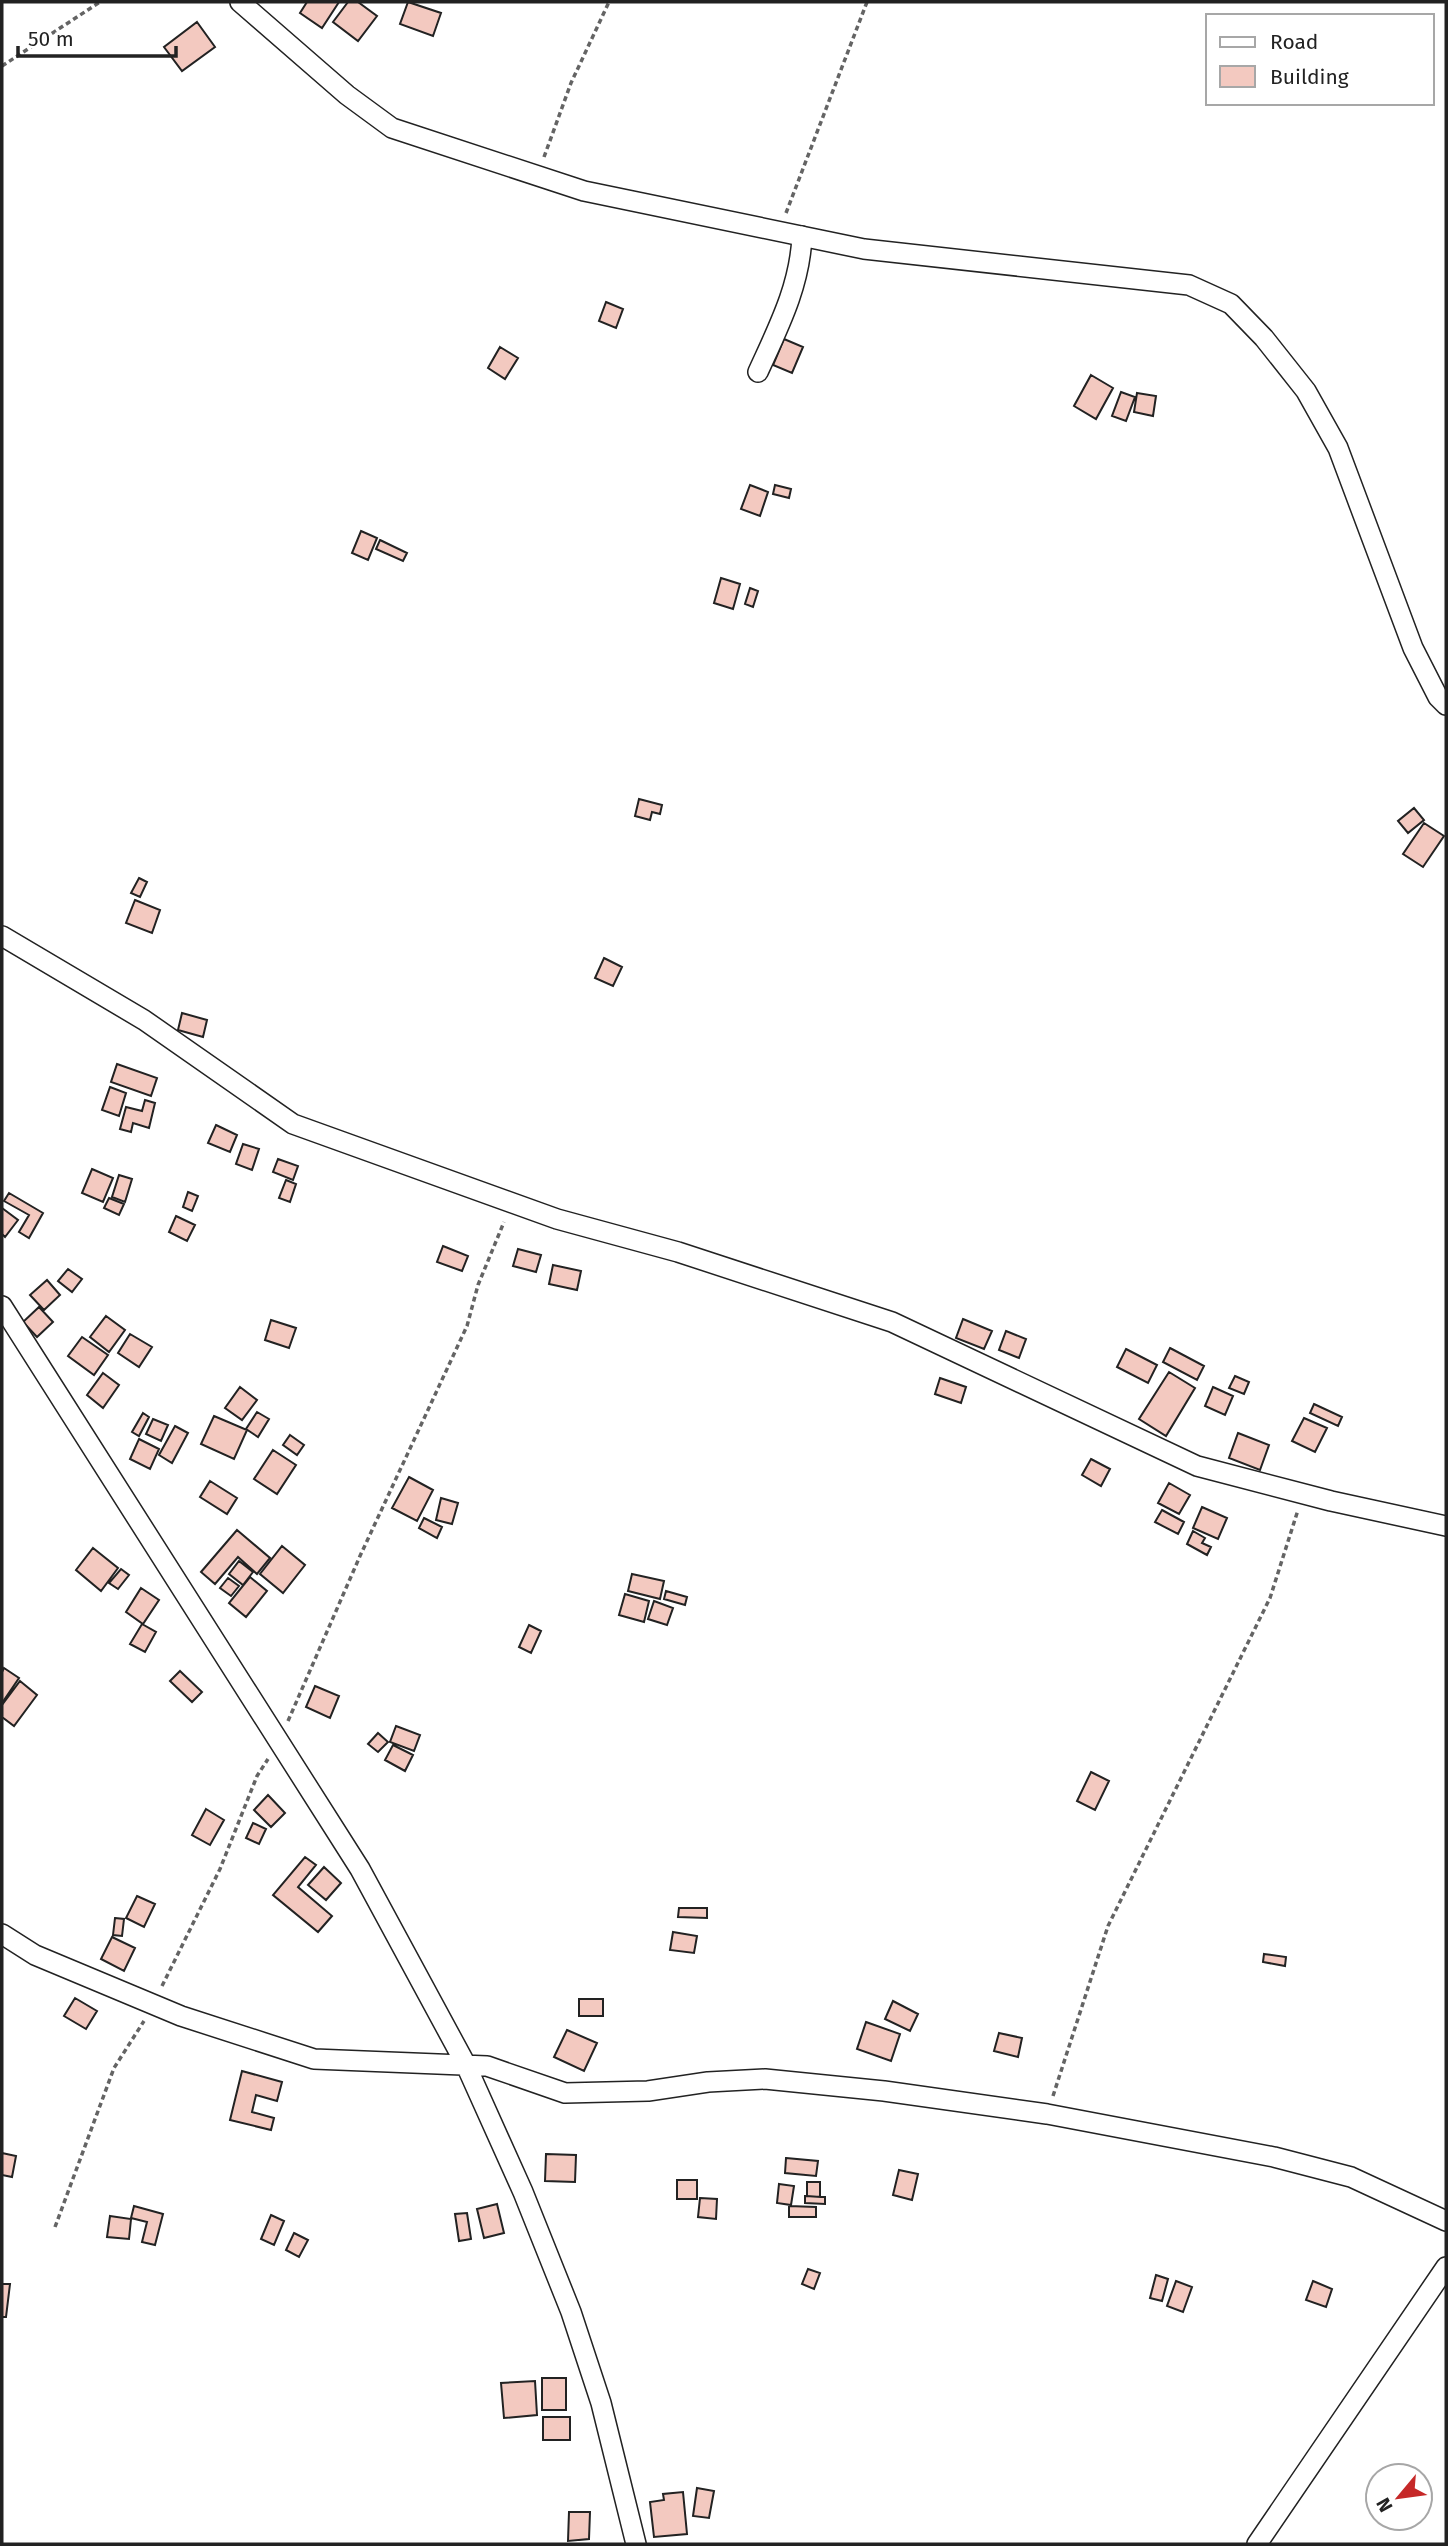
<svg xmlns="http://www.w3.org/2000/svg" width="1448" height="2546" font-family="'Fira Sans',sans-serif">
<style>
.building{fill:#f3c9c0;stroke:#222;stroke-width:2}
.lines{fill:none;stroke-linecap:round;stroke-linejoin:round}
.street-casing{stroke:#222;stroke-width:22}
.path{stroke:#646464;stroke-width:3.5;stroke-dasharray:5 3.5;stroke-linecap:butt}
.street{stroke:#fff;stroke-width:19}
</style>
<rect width="100%" height="100%" fill="#fff"/>
<path class="building" d="M307,2H339L322,28L300,13Z
M348,2H358L377,16L358,41L333,22Z
M408,2L441,13L433,36L400,24Z
M197,22L215,47L182,71L164,47Z
M606,302L623,309L616,328L599,321Z
M784,339L803,347L792,373L773,365Z
M500,347L518,358L505,379L488,368Z
M1091,375L1113,388L1096,419L1074,406Z
M1121,392L1135,397L1126,421L1112,416Z
M1137,393L1156,396L1153,416L1134,412Z
M750,485L768,492L760,516L741,509Z
M775,485L791,489L789,498L773,494Z
M361,531L377,538L368,560L352,553Z
M380,540L407,553L403,561L376,549Z
M721,578L740,584L733,609L714,603Z
M750,588L758,591L753,607L745,604Z
M639,799L662,805L660,814L652,812L650,820L635,816Z
M1414,808L1424,820L1408,833L1398,821Z
M1424,823L1444,836L1423,867L1403,854Z
M139,878L147,882L140,897L131,893Z
M135,900L160,910L152,933L126,923Z
M604,958L622,967L613,986L595,978Z
M182,1013L207,1020L203,1037L178,1030Z
M117,1064L157,1078L151,1096L111,1082Z
M110,1087L126,1093L119,1116L102,1110Z
M145,1100L155,1103L149,1128L133,1123L131,1132L120,1129L126,1107L142,1111Z
M216,1125L237,1135L230,1152L208,1143Z
M243,1144L259,1149L252,1170L236,1164Z
M278,1159L298,1166L293,1180L273,1172Z
M92,1169L113,1178L103,1202L82,1193Z
M119,1175L132,1179L125,1202L112,1197Z
M286,1180L296,1184L290,1202L279,1198Z
M188,1192L198,1196L192,1211L183,1207Z
M9,1193L43,1213L29,1238L19,1232L29,1215L4,1201Z
M109,1198L124,1204L119,1215L104,1208Z
M2,1208L18,1220L5,1237L2,1234Z
M176,1216L195,1225L187,1241L169,1232Z
M443,1246L468,1256L462,1271L437,1262Z
M518,1249L541,1255L536,1272L513,1266Z
M553,1265L581,1271L577,1290L549,1284Z
M68,1269L82,1279L72,1292L58,1281Z
M47,1280L60,1295L44,1310L30,1295Z
M39,1307L53,1322L37,1337L23,1322Z
M106,1316L125,1330L109,1352L90,1337Z
M963,1319L992,1331L984,1349L956,1338Z
M271,1320L296,1328L289,1348L265,1340Z
M1006,1331L1026,1339L1019,1358L999,1350Z
M130,1334L152,1347L139,1367L118,1353Z
M82,1337L108,1355L94,1375L68,1356Z
M1170,1348L1204,1366L1197,1380L1163,1362Z
M1126,1349L1157,1365L1148,1383L1117,1367Z
M1169,1372L1195,1388L1166,1436L1139,1419Z
M103,1373L119,1385L103,1408L87,1395Z
M1235,1376L1249,1382L1244,1394L1229,1388Z
M940,1378L966,1387L961,1403L935,1394Z
M240,1387L257,1400L242,1420L225,1408Z
M1213,1387L1233,1396L1225,1415L1205,1406Z
M1314,1404L1342,1417L1338,1426L1310,1413Z
M257,1412L269,1419L258,1437L246,1429Z
M143,1413L149,1417L139,1436L132,1432Z
M214,1416L247,1430L234,1459L201,1444Z
M1304,1418L1327,1428L1315,1452L1292,1441Z
M153,1419L168,1425L161,1441L146,1434Z
M175,1426L188,1433L172,1463L159,1455Z
M1238,1433L1269,1445L1260,1470L1229,1458Z
M290,1435L304,1445L297,1455L283,1445Z
M139,1439L159,1449L150,1469L130,1459Z
M273,1450L296,1465L277,1494L254,1479Z
M1091,1459L1110,1469L1101,1486L1082,1475Z
M409,1477L433,1490L417,1521L392,1508Z
M210,1481L237,1498L227,1514L200,1497Z
M1169,1483L1190,1495L1179,1514L1158,1503Z
M441,1498L458,1503L452,1524L436,1520Z
M1202,1507L1227,1518L1218,1539L1193,1528Z
M1162,1510L1184,1522L1178,1534L1155,1522Z
M424,1518L442,1527L437,1538L419,1528Z
M237,1530L270,1558L257,1574L238,1557L215,1584L201,1572Z
M1193,1531L1205,1538L1202,1543L1211,1547L1207,1555L1187,1544Z
M282,1546L305,1565L283,1593L260,1574Z
M93,1548L118,1568L101,1591L76,1570Z
M239,1561L253,1572L243,1585L229,1574Z
M121,1569L129,1575L118,1589L109,1583Z
M632,1574L664,1581L660,1599L628,1591Z
M250,1577L267,1591L246,1617L229,1603Z
M228,1578L239,1586L231,1596L220,1588Z
M141,1588L159,1600L143,1624L126,1612Z
M666,1591L687,1597L685,1605L664,1599Z
M625,1594L649,1601L644,1622L619,1615Z
M654,1601L673,1608L667,1625L648,1619Z
M142,1624L156,1632L145,1652L130,1644Z
M529,1625L541,1631L531,1653L519,1647Z
M4,1668L19,1678L2,1703V1672Z
M180,1671L202,1692L192,1702L170,1681Z
M20,1681L37,1695L14,1726L2,1717V1705Z
M315,1686L339,1696L330,1718L306,1707Z
M396,1726L420,1735L414,1751L390,1742Z
M378,1733L388,1742L378,1752L368,1744Z
M393,1745L413,1755L405,1771L385,1760Z
M1091,1772L1109,1781L1095,1810L1077,1801Z
M268,1795L285,1813L271,1827L254,1810Z
M206,1809L224,1820L210,1845L192,1835Z
M253,1823L266,1829L259,1844L246,1838Z
M305,1857L316,1865L298,1887L332,1916L318,1932L273,1895Z
M324,1867L341,1883L326,1900L308,1885Z
M137,1896L155,1904L144,1927L126,1918Z
M679,1908H707V1918L678,1917Z
M115,1918L124,1919L122,1936L113,1935Z
M673,1932L697,1936L694,1953L670,1950Z
M112,1937L135,1948L124,1971L101,1959Z
M1264,1954L1286,1957L1285,1966L1263,1962Z
M75,1998L97,2011L86,2029L64,2016Z
M579,1999H603V2016H579Z
M893,2001L918,2014L910,2031L885,2019Z
M866,2022L900,2034L891,2061L857,2049Z
M567,2030L597,2043L584,2071L554,2057Z
M999,2033L1022,2038L1018,2057L994,2051Z
M242,2071L282,2082L277,2101L256,2095L252,2112L274,2118L271,2130L230,2120Z
M2,2153L16,2156L12,2177L2,2175Z
M546,2154L576,2155L575,2182L545,2181Z
M786,2158L818,2161L816,2176L785,2173Z
M899,2170L918,2174L912,2200L893,2195Z
M677,2180H697V2199H677Z
M807,2182H820V2197L807,2196Z
M779,2184L794,2186L791,2205L777,2203Z
M805,2196L825,2197V2204L805,2203Z
M700,2198L717,2199L716,2219L698,2217Z
M497,2204L504,2233L484,2238L477,2209Z
M134,2206L163,2214L155,2245L142,2242L147,2222L131,2218Z
M789,2206L816,2207V2217H789Z
M467,2213L471,2239L459,2241L455,2214Z
M271,2215L284,2221L274,2245L261,2239Z
M110,2216L131,2219L129,2239L107,2237Z
M294,2233L308,2240L299,2257L286,2250Z
M808,2269L820,2273L814,2289L802,2284Z
M1156,2275L1168,2279L1162,2301L1150,2298Z
M1176,2281L1192,2287L1183,2312L1167,2306Z
M1313,2281L1332,2289L1326,2307L1306,2300Z
M2,2284H10L6,2317H2Z
M542,2378H566V2410H542Z
M535,2381L537,2415L504,2418L501,2383Z
M543,2417H570V2440H543Z
M697,2488L714,2491L709,2518L693,2516Z
M683,2492L687,2534L654,2537L650,2502L664,2500L663,2494Z
M569,2512H590L589,2539L568,2541Z"/>
<g class="lines">
<defs>
<path id="street" d="M240,2L347,95L392,128L584,191L864,249L1189,285L1231,304L1264,338L1306,391L1338,448L1413,648L1438,697L1446,705
M758,372C778,328 800,286 802,236
M2,936L144,1020L293,1124L557,1219L678,1252L892,1322L1197,1466L1331,1501L1446,1526
M2,1306L360,1869L465,2063L523,2192L571,2312L601,2403L636,2544
M2,1934L35,1955L181,2016L314,2059L487,2066L565,2093L648,2091L708,2082L765,2079L884,2091L1047,2114L1274,2157L1351,2177L1446,2221
M1257,2544L1446,2267"/>
</defs>
<use href="#street" class="street-casing"/>
<path class="path" d="M2,66L100,2
M544,157L571,83L609,2
M786,213L867,2
M288,1721L360,1556L467,1326L478,1285L504,1222
M162,1986L220,1869L257,1776L268,1759
M1053,2096L1108,1926L1270,1598L1298,1510
M55,2227L114,2068L144,2021"/>
<use href="#street" class="street"/>
</g>
<rect width="1448" height="2546" fill="none" stroke="#222222" stroke-width="7"/>
<rect x="1206" y="14" width="228" height="91" fill="#ffffff" stroke="#a7a7a7" stroke-width="2"/>
<rect x="1220" y="37" width="35" height="10" fill="#ffffff" stroke="#a7a7a7" stroke-width="2"/>
<text x="1270" y="49" font-size="21" fill="#222222">Road</text>
<rect x="1220" y="66" width="35" height="21" fill="#f3c9c0" stroke="#a7a7a7" stroke-width="2"/>
<text x="1270" y="84" font-size="21" fill="#222222">Building</text>
<g transform="translate(1399 2497) rotate(241)"><circle r="33" fill="#ffffff" stroke="#a7a7a7" stroke-width="2"/>
<path d="M0-5L12 26L0 18L-12 26Z" fill="#c62828"/>
<text y="-10" font-size="19" font-weight="bold" text-anchor="middle" fill="#222222">N</text>
</g>
<path d="M18 46v10h158v-10" fill="none" stroke="#222222" stroke-width="3.5"/>
<text x="28" y="46" font-size="21" fill="#222222" stroke="#ffffff" stroke-width="5" paint-order="stroke">50 m</text>
</svg>
